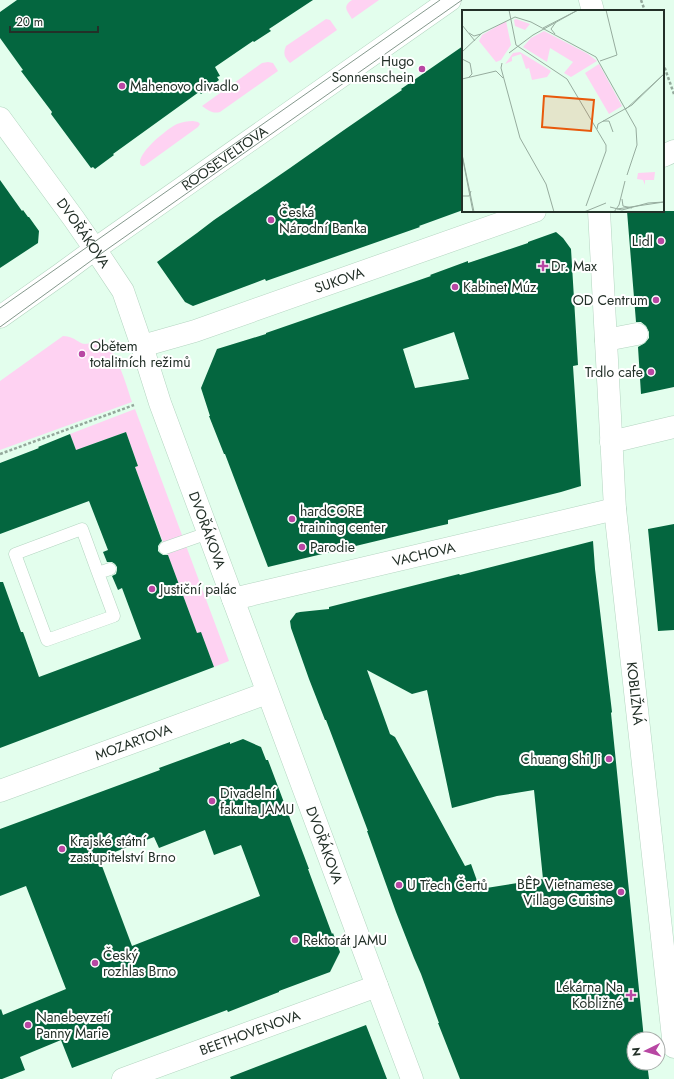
<svg xmlns="http://www.w3.org/2000/svg" width="674" height="1079" font-family="Jost,sans-serif">
<style>
.green{fill:#fed2f2}
.building{fill:#04663f;fill-rule:evenodd}
.lines{fill:none;stroke-linecap:round;stroke-linejoin:round}
.lane-casing{stroke:#b4d5c1;stroke-width:13}
.street-casing{stroke:#b4d5c1;stroke-width:23}
.path{stroke:#93a89b;stroke-width:2.5;stroke-dasharray:3 2;stroke-linecap:butt}
.lane{stroke:#fff;stroke-width:12}
.street{stroke:#fff;stroke-width:22}
.tram{stroke:#84988c;stroke-width:1}
.poi-dot{fill:#b847a3;stroke:#fff;stroke-width:1.5}
.labels{text-anchor:middle;stroke-width:4;stroke-linejoin:round;paint-order:stroke}
.poi-label{font-size:14px;fill:#233028;stroke:#fff;text-anchor:start}
.street-label{font-size:14px;fill:#233028;stroke:#fff}
.inset-road{fill:none;stroke:#96ac9e;stroke-width:1}
.view{fill:#e8590c;fill-opacity:0.15;stroke:#e8590c;stroke-width:2}
.inset-edge{fill:none;stroke:#233028;stroke-width:2}
</style>
<rect width="100%" height="100%" fill="#e3feed"/>
<path class="green" d="M352,0H379L352,19C347,10 342,7 352,0Z
M326,19L330,20L337,30L290,63C284,57 283,54 286,46Z
M268,62L273,63L278,71L220,112C212,114 208,110 202,106L262,63Z
M193,121L198,122L200,124L198,127L144,166H142L140,164C138,152 167,129 177,124C182,122 188,121 193,121Z
M63,336C82,337 78,352 100,338C116,348 126,384 132,402L0,450V381Z
M135,409L229,661L214,667L201,633H197L135,467L138,466L126,432L76,450L70,434Z"/>
<path class="building" d="M17,0H313L269,29L271,31L254,42L253,41L215,67L220,76L217,77L219,80L201,94L199,92L113,154L114,155L95,169L93,167L91,168L51,114L52,112L21,71L23,70L0,38V12Z
M463,46V210L419,226L420,227L266,281L265,279L193,306L185,302L157,262L197,233L214,220L290,168L344,130L402,90L401,89Z
M0,180L22,211L23,210L28,217H29L39,231L38,243L0,268Z
M627,211H674V387L641,394L638,347L645,343L649,338V332L646,326L641,322H636Z
M556,232L563,238L571,249L578,365L573,366L581,486L561,492L448,520V524L439,526L268,567L225,454H224L209,416H210L201,388L217,349L266,334V333L431,276L430,275L468,261V263L528,243V242ZM454,332L469,379L415,388L403,349Z
M126,432L138,466L135,467L162,541L160,543L158,546V551L160,553L163,555H168L197,633L201,632L214,667L0,748V582H3L21,632H23L39,677L141,639L122,588L118,590L112,576L116,574L117,570V567L115,564L112,562H107L103,552L108,550L89,501L0,534V463L39,448L38,447L70,434L76,450Z
M674,524V630L658,631L648,529Z
M593,541L595,569L612,712L611,713L644,1039H634V1063H647L649,1079H460L438,1023H439L421,974L414,958L396,912L367,831H368L326,720H325L309,679L291,628L290,621L296,613L300,612L329,609V607L459,574L460,575ZM367,670L412,694L427,690L452,808L497,796L534,790L543,879L480,889L471,864L465,866L395,737L390,734Z
M243,739L261,747L266,760H268L309,869H308L332,934L333,933L340,952L330,972L279,991V992L228,1012L227,1010L72,1068L61,1040L20,1057L25,1070L2,1079H0V1010L1,1009L3,1015L66,989L26,886L0,896V829L160,770L159,768L230,742V744ZM205,830L214,855L241,845L260,896L132,946L99,858L154,837L159,848Z
M366,1025L387,1079H231L230,1077Z"/>
<g class="lines">
<defs>
<path id="lane" d="M165,548L208,533
M98,573L114,616L47,640L15,554L82,529L98,573L110,569"/>
<g id="street">
<path d="M590,0L593,11"/>
<path id="s1" d="M0,118L74,219L99,255L123,291L142,346L160,403L377,986L412,1079"/>
<path d="M663,156L674,151"/>
<path id="s2" d="M599,211L615,509L674,1047"/>
<path id="s3" d="M0,317L61,274L95,249L450,0"/>
<path d="M606,340L637,334"/>
<path id="s4" d="M142,346L195,331L535,211"/>
<path d="M611,442L674,427"/>
<path id="s5" d="M233,599L615,509"/>
<path id="s6" d="M0,791L267,693"/>
<path id="s7" d="M123,1079L377,986"/>
</g>
</defs>
<use href="#lane" class="lane-casing"/>
<use href="#street" class="street-casing"/>
<path class="path" d="M641,0L645,11
M663,63L674,94
M0,454L134,405"/>
<use href="#lane" class="lane"/>
<use href="#street" class="street"/>
<path class="tram" d="M0,308L440,0
M0,327L99,255L462,0"/>
</g>
<g class="poi-dot">
<circle cx="422" cy="69" r="4"/>
<circle cx="122" cy="86" r="4"/>
<circle cx="271" cy="220" r="4"/>
<circle cx="661" cy="241" r="4"/>
<path d="M541 260h4v4h4v4h-4v4h-4v-4h-4v-4h4z"/>
<circle cx="455" cy="287" r="4"/>
<circle cx="656" cy="300" r="4"/>
<circle cx="82" cy="354" r="4"/>
<circle cx="651" cy="372" r="4"/>
<circle cx="292" cy="519" r="4"/>
<circle cx="302" cy="547" r="4"/>
<circle cx="152" cy="589" r="4"/>
<circle cx="609" cy="759" r="4"/>
<circle cx="212" cy="801" r="4"/>
<circle cx="62" cy="849" r="4"/>
<circle cx="399" cy="885" r="4"/>
<circle cx="621" cy="892" r="4"/>
<circle cx="295" cy="940" r="4"/>
<circle cx="95" cy="963" r="4"/>
<path d="M629 989h4v4h4v4h-4v4h-4v-4h-4v-4h4z"/>
<circle cx="28" cy="1025" r="4"/>
</g>
<g class="labels">
<g class="poi-label">
<text x="414" y="66" text-anchor="end">Hugo<tspan x="414" dy="16">Sonnenschein</tspan></text>
<text x="130" y="91">Mahenovo divadlo</text>
<text x="279" y="217">Česká<tspan x="279" dy="16">Národní Banka</tspan></text>
<text x="653" y="246" text-anchor="end">Lidl</text>
<text x="551" y="271">Dr. Max</text>
<text x="463" y="292">Kabinet Múz</text>
<text x="648" y="305" text-anchor="end">OD Centrum</text>
<text x="90" y="351">Obětem<tspan x="90" dy="16">totalitních režimů</tspan></text>
<text x="643" y="377" text-anchor="end">Trdlo cafe</text>
<text x="300" y="516">hardCORE<tspan x="300" dy="16">training center</tspan></text>
<text x="310" y="552">Parodie</text>
<text x="160" y="594">Justiční palác</text>
<text x="601" y="764" text-anchor="end">Chuang Shi Ji</text>
<text x="220" y="798">Divadelní<tspan x="220" dy="16">fakulta JAMU</tspan></text>
<text x="70" y="846">Krajské státní<tspan x="70" dy="16">zastupitelství Brno</tspan></text>
<text x="613" y="889" text-anchor="end">BẾP Vietnamese<tspan x="613" dy="16">Village Cuisine</tspan></text>
<text x="407" y="890">U Třech Čertů</text>
<text x="303" y="945">Rektorát JAMU</text>
<text x="103" y="960">Český<tspan x="103" dy="16">rozhlas Brno</tspan></text>
<text x="623" y="992" text-anchor="end">Lékárna Na<tspan x="623" dy="16">Kobližné</tspan></text>
<text x="36" y="1022">Nanebevzetí<tspan x="36" dy="16">Panny Marie</tspan></text>
</g>
<g class="street-label">
<text dy="5" stroke="none"><textPath href="#s3" startOffset="275">ROOSEVELTOVA</textPath></text>
<text dy="5" stroke="none"><textPath href="#s1" startOffset="142">DVOŘÁKOVA</textPath></text>
<text dy="5" stroke="none"><textPath href="#s4" startOffset="208">SUKOVA</textPath></text>
<text dy="5" stroke="none"><textPath href="#s1" startOffset="466">DVOŘÁKOVA</textPath></text>
<text dy="5" stroke="none"><textPath href="#s5" startOffset="196">VACHOVA</textPath></text>
<text dy="5" stroke="none"><textPath href="#s2" startOffset="484">KOBLIŽNÁ</textPath></text>
<text dy="5" stroke="none"><textPath href="#s6" startOffset="142">MOZARTOVA</textPath></text>
<text dy="5" stroke="none"><textPath href="#s1" startOffset="802">DVOŘÁKOVA</textPath></text>
<text dy="5" stroke="none"><textPath href="#s7" startOffset="135">BEETHOVENOVA</textPath></text>
</g>
</g>
<g transform="translate(462 10)">
<rect width="202" height="202" fill="#e3feed"/>
<path d="M52,10L54,9L68,14L63,20L53,16ZM44,11L49,35L39,50L34,52L17,31L20,25ZM82,21L126,44L135,51L109,67L102,63L111,52L88,38L85,52L61,37L69,28ZM58,42L89,61L85,67L70,70L67,58L64,59L59,44L50,47V51L43,54L51,43ZM137,54L160,96L147,104L123,63ZM193,162L192,170H183V175L181,170L175,169L176,163Z" fill="#fed2f2"/>
<path class="inset-road" d="M47,0L54,35L105,69L144,135V141L124,196M0,15L13,31M81,18L116,0M7,23L12,26L19,24M93,24L89,19L94,12M0,42L20,23L53,7L69,12L134,47L174,118L175,135L165,165M47,43L71,25L116,0M0,49L8,53L10,64L6,68M138,51L155,45L144,0M40,53L39,58L58,128L84,174L92,202M0,69L34,61L41,68M164,99L202,64M141,111H147L151,122M135,119L136,114L170,95L202,64M0,144L12,202M0,145L11,202M0,186H7L9,181M160,189L161,196L170,198M148,197L160,200L186,193L202,192M155,199L202,192M122,202L144,193M152,202L157,195L163,171"/>
<path class="view" d="M82,86L132,90L129,121L80,117Z"/>
<rect width="202" height="202" class="inset-edge"/>
</g>
<g transform="translate(646 1051) rotate(265)"><circle r="19" fill="#ffffff" stroke="#a7aca9"/>
<path d="M0-3L7 15L0 10L-7 15Z" fill="#b847a3"/>
<text y="-6" font-size="11" font-weight="bold" text-anchor="middle" fill="#233028">N</text>
</g>
<path d="M10 26v6h88v-6" fill="none" stroke="#233028" stroke-width="2"/>
<text x="16" y="26" font-size="12" fill="#233028" stroke="#ffffff" stroke-width="3" paint-order="stroke">20 m</text>
</svg>
